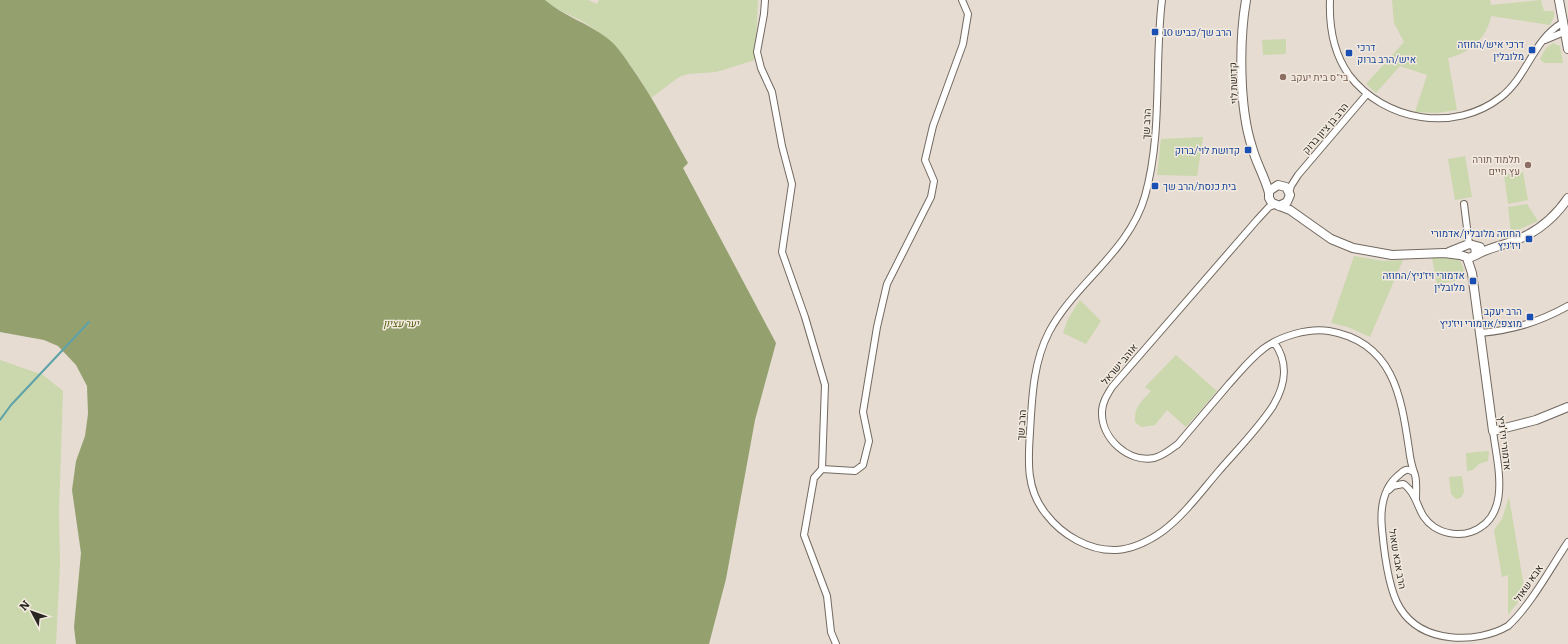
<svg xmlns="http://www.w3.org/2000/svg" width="1568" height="644" font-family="Literata,Heebo,serif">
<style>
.green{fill:#cbd7ac}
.forest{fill:#94a16f}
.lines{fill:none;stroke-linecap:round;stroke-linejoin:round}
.stream{stroke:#5da2a9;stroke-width:2}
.minor-casing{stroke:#726960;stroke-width:8}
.tertiary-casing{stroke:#726960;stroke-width:10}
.minor{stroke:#fff;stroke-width:6}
.tertiary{stroke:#fff;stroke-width:8}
.transit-dot{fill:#1a4fb4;stroke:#f3eadf;stroke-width:1.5}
.education-dot{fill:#8d6e63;stroke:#f3eadf;stroke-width:1.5}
.labels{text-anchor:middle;stroke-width:3;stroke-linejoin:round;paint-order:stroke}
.transit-label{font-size:10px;fill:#164399;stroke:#f3eadf;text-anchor:end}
.education-label{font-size:10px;fill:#785e54;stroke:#f3eadf;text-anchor:start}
.street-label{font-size:10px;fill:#2a2723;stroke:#f3eadf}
.park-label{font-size:10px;font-style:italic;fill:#4e5d0c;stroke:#f3eadf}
</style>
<rect width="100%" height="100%" fill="#e6dcd2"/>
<path class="green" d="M545,0H588L597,4L599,0H758L755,60L716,72L688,74L679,77L651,98C634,68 616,41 585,23C571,14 557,11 545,0Z
M1392,0H1490L1491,5L1541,0L1544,11H1554V17L1550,25L1491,16C1487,38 1470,53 1448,58L1457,110L1436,113L1415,112L1427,75L1400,66L1376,93L1366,84L1404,42L1394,23Z
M1286,39V54L1263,55L1262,40Z
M1553,43L1560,46L1563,63H1544L1540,59L1546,48Z
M1203,137L1197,176L1157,175L1161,139Z
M1465,156L1472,197L1455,200L1448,159Z
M1523,172L1528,200L1508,204L1504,175Z
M1527,204L1538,221L1511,233L1508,207Z
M1450,255C1463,259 1463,266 1465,279L1437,284L1432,258Z
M1354,256L1383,261L1403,260L1370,337L1348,327L1331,323Z
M1080,300L1101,321L1086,344L1063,333L1068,319Z
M1176,355L1217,391L1186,427L1167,410L1155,425L1141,427L1135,422C1134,407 1141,402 1151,391L1145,387Z
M0,360L43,375L63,391L59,512L60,565L56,644H0Z
M1489,451L1488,461L1479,464L1473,470L1467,471L1466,453Z
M1462,476L1464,492L1461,498L1456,499L1451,494L1449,477Z
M1509,497L1525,593L1508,615V575L1502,577L1494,530L1502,519Z"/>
<path class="forest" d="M0,0H545C563,16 588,23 607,38C617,45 625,58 632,68C653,98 670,131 688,163L683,168L776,343L755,420L726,579L709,644H76L74,627L81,553L72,490L76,461L85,436L88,414L87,386L76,365L58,346L44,340L0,332Z"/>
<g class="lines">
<path class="stream" d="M0,420L11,405L89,322"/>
<defs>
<path id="minor" d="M765,0L764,14L757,52L761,68L772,92L782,146L792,184L782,252L805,317L825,385L822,469L814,478L804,535L827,596L831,632L836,644
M1162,0C1154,65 1163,132 1145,196C1129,252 1075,283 1049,332C1033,363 1032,398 1030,432C1028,461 1026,490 1046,514C1062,535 1089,551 1116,550C1133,549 1149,541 1163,531C1184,515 1201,492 1218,472C1237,450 1258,429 1273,406C1286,384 1289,363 1274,342
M1330,0C1329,26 1334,54 1349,75C1385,122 1455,133 1501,97C1527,77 1533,40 1562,23
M1545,40L1564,32
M1289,193L1291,186L1298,175L1367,94
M1464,204L1469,244
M1274,205L1269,207L1257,220L1112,387C1107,395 1102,403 1102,412C1101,438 1128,463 1154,458C1163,456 1170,450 1178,444C1195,424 1212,404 1229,384C1240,372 1250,359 1263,349C1280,336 1308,328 1329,331C1393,342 1401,395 1409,449C1410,458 1412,467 1415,475C1417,482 1416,492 1416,500
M1480,333C1513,330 1539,322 1568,306
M822,469L855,471L863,465L869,441L863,412L877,327L887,284L931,197L934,181L925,160L933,126L963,44L968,14L962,0
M1413,472C1408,468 1404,470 1400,474C1383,487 1380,509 1382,529C1384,551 1388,589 1400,608C1422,644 1477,644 1508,626C1531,605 1551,567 1568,542
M1405,485C1420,497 1416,515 1434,527C1445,534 1459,536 1471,532C1513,517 1497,464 1493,431
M1389,490L1393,486L1403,484"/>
<path id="tertiary" d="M1246,0C1239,41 1239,108 1252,147C1256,163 1265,177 1269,193
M1559,0L1568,49
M1279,206L1287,202L1290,195L1286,187L1278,185L1269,191V198L1272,203L1290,210L1331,239L1353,248L1392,255L1444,253L1460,255L1469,258L1476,255L1475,247
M1449,252L1469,244L1480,247
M1476,255C1486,249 1496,247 1508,243C1534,235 1553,220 1568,198
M1467,258L1472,273L1493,431L1536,420L1568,407"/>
</defs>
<use href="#minor" class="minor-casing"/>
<use href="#tertiary" class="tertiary-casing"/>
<use href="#minor" class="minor"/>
<use href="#tertiary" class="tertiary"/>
</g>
<g class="transit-dot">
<rect x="1151" y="28" width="8" height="8" rx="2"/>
<rect x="1528" y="46" width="8" height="8" rx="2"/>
<rect x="1345" y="49" width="8" height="8" rx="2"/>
<rect x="1244" y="146" width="8" height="8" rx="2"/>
<rect x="1151" y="182" width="8" height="8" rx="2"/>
<rect x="1525" y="235" width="8" height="8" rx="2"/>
<rect x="1469" y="277" width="8" height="8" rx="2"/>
<rect x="1526" y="313" width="8" height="8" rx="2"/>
</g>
<g class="education-dot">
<circle cx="1283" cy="77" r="4"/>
<circle cx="1528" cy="165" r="4"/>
</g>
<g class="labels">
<g class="transit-label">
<text x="1163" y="36" text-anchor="start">הרב שך/כביש 10</text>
<text x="1524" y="48">דרכי איש/החוזה<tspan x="1524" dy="12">מלובלין</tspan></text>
<text x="1357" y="51" text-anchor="start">דרכי<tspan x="1357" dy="12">איש/הרב ברוק</tspan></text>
<text x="1240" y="154">קדושת לוי/ברוק</text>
<text x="1163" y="190" text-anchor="start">בית כנסת/הרב שך</text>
<text x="1521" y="237">החוזה מלובלין/אדמורי<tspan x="1521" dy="12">ויז׳ניץ</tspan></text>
<text x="1465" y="279">אדמורי ויז׳ניץ/החוזה<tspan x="1465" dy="12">מלובלין</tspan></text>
<text x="1522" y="315">הרב יעקב<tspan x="1522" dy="12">מוצפי/אדמורי ויז׳ניץ</tspan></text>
</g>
<g class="education-label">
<text x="1291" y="81">בי"ס בית יעקב</text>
<text x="1520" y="163" text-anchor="end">תלמוד תורה<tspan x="1520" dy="12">עץ חיים</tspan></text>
</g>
<g class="street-label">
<text transform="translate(1233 83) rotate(-92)" y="4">קדושת לוי</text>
<text transform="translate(1146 124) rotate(-87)" y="4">הרב שך</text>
<text transform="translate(1325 128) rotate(-49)" y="4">הרב בן ציון ברוק</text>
<text transform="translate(1119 364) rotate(-50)" y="4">אוהב ישראל</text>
<text transform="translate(1021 425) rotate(-86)" y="4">הרב שך</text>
<text transform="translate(1505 443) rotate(83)" y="4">אדמורי ויז'ניץ</text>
<text transform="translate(1398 559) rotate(80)" y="4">הרב אבא שאול</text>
<text transform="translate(1528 583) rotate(-56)" y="4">אבא שאול</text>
</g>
<g class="park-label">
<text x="401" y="327">יער עציון</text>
</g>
</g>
<g transform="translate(32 612) rotate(311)" stroke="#f3eadf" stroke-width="3" paint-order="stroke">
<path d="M0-3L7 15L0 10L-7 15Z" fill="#2a2723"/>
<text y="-6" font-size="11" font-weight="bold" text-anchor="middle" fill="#2a2723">N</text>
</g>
</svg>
